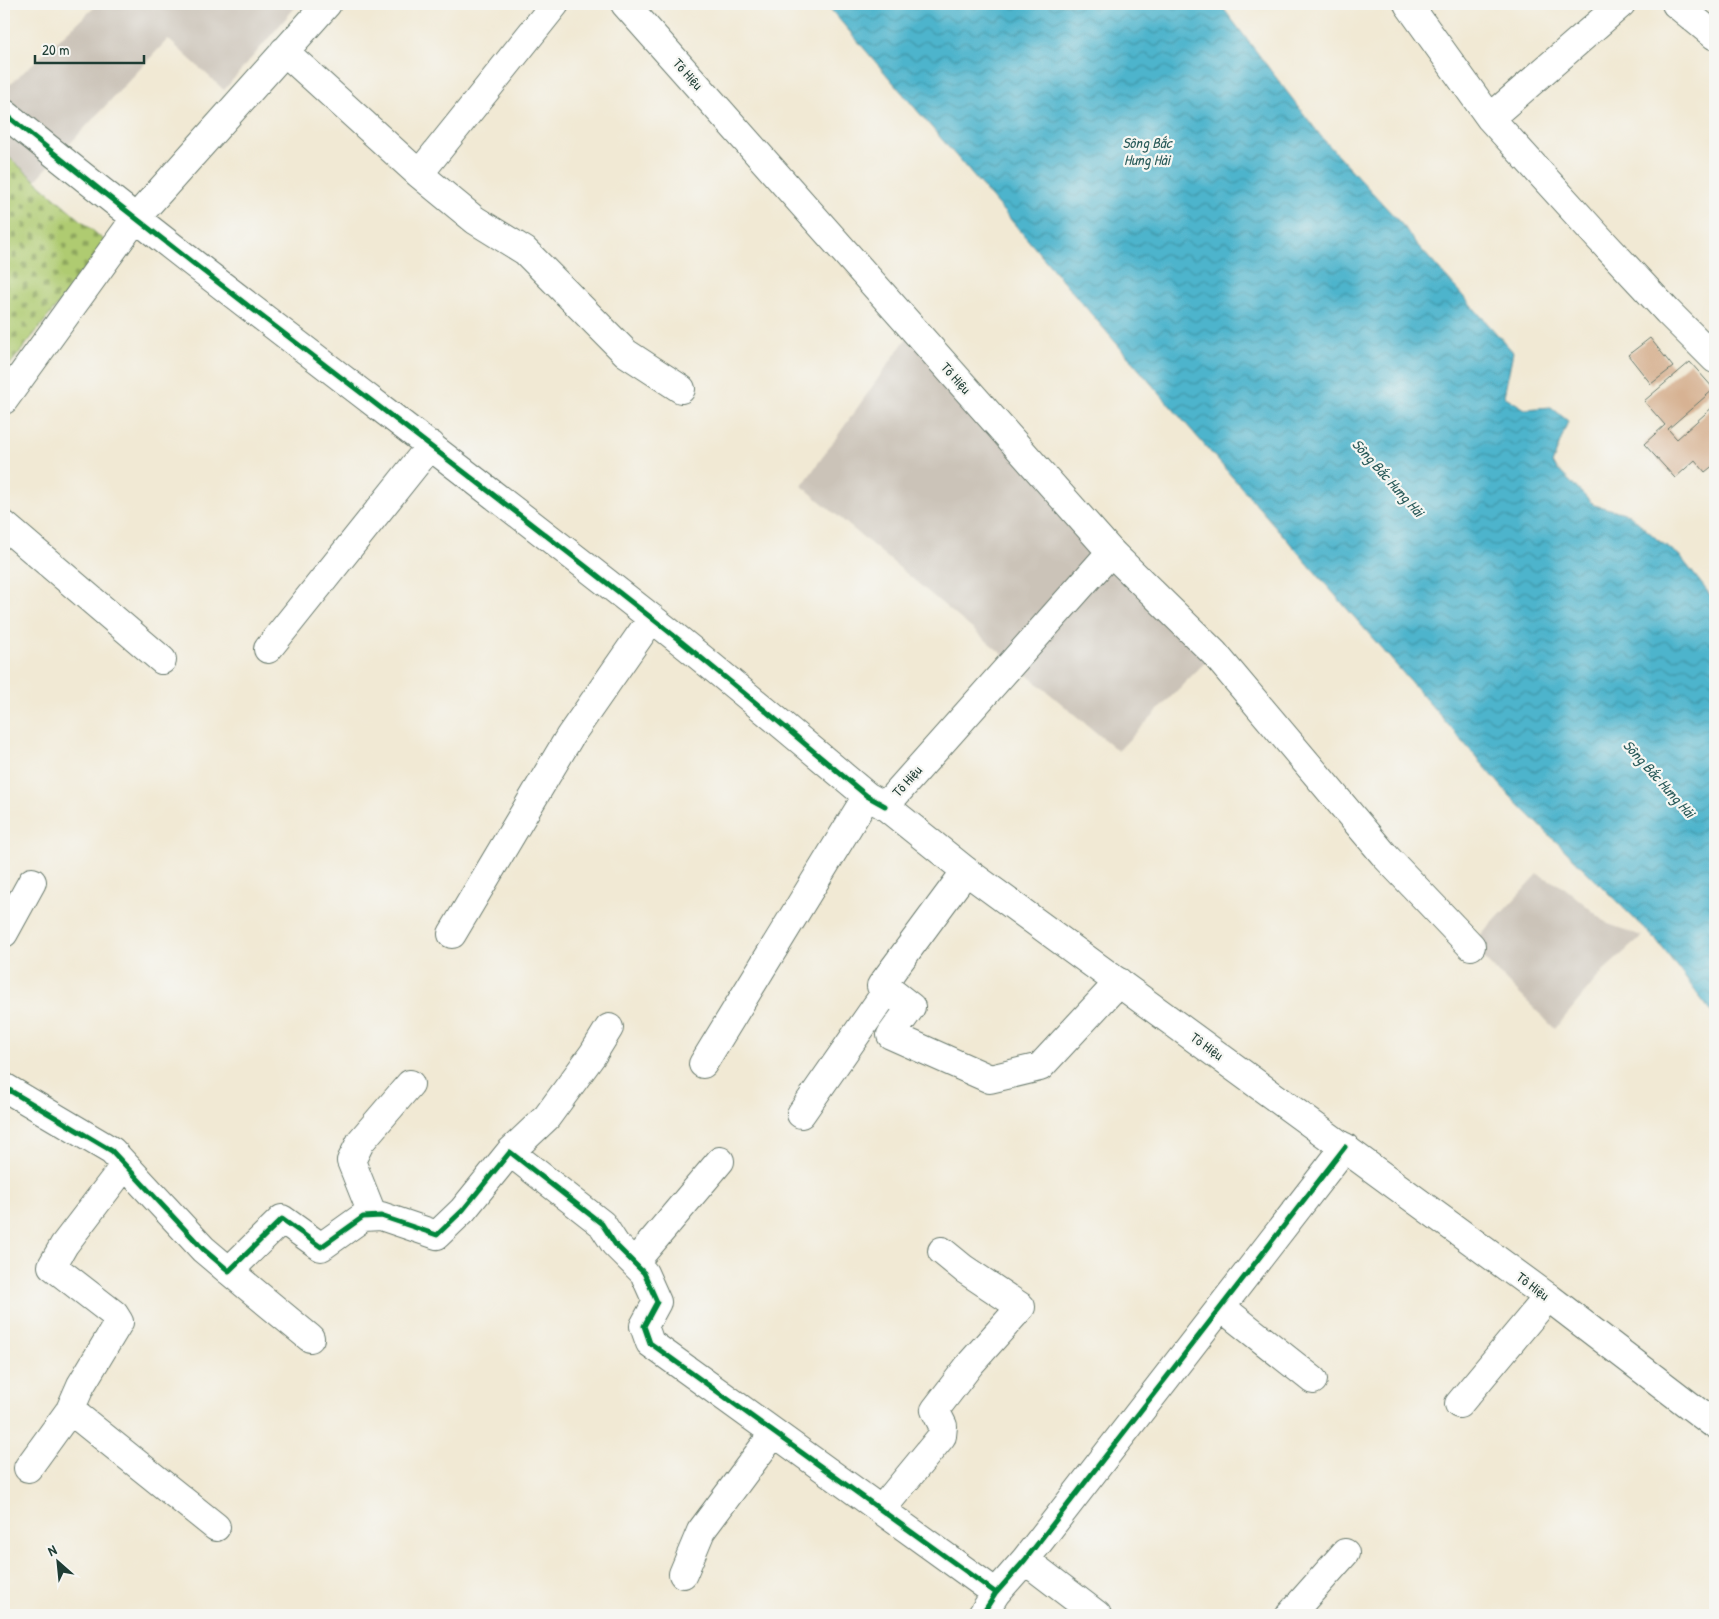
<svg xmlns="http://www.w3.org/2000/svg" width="1719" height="1619" font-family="'Patrick Hand',sans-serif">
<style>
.industrial{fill:#cbc3b8}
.cemetery{fill:url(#cemetery-stones);stroke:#678452}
.water{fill:url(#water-waves);stroke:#367880}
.building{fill:#d7b293}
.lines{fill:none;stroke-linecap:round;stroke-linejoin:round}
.minor-casing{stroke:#68796c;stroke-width:30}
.secondary-casing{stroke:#68796c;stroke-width:30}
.minor{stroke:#fff;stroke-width:28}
.secondary{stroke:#fff;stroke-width:28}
.cycleway-casing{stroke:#f6f6f2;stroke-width:8}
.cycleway{stroke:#00873e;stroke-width:5}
.labels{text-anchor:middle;stroke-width:4.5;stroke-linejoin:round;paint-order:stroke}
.street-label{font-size:14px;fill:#1f3d34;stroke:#f6f6f2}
.water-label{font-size:15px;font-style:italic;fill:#2a5b5a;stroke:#f6f6f2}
</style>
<defs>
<pattern id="cemetery-stones" width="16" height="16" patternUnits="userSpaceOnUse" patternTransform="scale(1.25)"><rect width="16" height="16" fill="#afcb71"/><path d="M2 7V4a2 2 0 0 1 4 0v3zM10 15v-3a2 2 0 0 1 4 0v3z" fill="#8ea65e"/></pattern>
<pattern id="water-waves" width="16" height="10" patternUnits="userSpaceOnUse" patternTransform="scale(1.25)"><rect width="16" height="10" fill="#4db4cc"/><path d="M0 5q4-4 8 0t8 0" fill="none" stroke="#3f94a6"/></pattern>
</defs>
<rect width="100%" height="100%" fill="#f6f6f2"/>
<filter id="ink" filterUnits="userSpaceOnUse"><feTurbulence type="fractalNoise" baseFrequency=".02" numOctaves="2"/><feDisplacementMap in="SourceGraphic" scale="10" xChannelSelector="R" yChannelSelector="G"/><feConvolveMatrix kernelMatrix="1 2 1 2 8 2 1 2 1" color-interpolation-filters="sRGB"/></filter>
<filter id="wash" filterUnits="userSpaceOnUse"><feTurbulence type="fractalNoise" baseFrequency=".0096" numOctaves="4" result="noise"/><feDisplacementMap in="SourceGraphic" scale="20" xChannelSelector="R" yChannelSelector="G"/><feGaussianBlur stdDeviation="1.12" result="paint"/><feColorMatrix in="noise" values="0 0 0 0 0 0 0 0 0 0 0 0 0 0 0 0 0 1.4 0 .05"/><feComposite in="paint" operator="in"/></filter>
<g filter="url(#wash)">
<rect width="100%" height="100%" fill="#f1e9d4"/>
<path class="industrial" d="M98,4H298L224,90L168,39L35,181L4,153V90Z
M913,329L1214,653L1118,751L802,486Z
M1538,874L1565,888L1608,924L1642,936L1603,971L1555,1029L1471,946Z"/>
<path class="cemetery" d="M4,153L107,243L4,372Z"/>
<path class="water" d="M826,4H1220L1323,139L1405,228L1412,239L1513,352L1504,396L1525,409L1551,407L1568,421L1552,464L1594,505L1629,514L1658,540L1679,555L1715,601V1017L1658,942L1511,797L1153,386Z"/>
<g id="blocks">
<path class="building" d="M1650,338L1673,367L1651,384L1628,355Z
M1690,362L1714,389L1668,429L1677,439L1715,405V464L1705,472L1695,460L1675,478L1644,444L1665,425L1644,401Z"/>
</g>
</g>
<g filter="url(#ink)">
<use href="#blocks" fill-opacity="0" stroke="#68796c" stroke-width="1"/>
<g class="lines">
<defs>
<path id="minor" d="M1408,4L1490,118L1598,237L1668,312L1715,359
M1676,4L1715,36
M284,51L419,174L555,4
M4,113C216,285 435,447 649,616C723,674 795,736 867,796L885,806
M1490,118L1621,4
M419,174L475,220L525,251L626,353L681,389
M4,400L135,219L327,4
M4,525L162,660
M1111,552L1214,653L1386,857L1471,946
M268,649L431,445
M966,871L881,986L888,989L911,1007L891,1035L990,1079L1040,1067L1119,982
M4,933L32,882
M452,934L570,736L652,618
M703,1064L867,796
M4,1087L112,1151L203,1249L229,1271L282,1219L321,1247L363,1217L381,1216L437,1235L463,1210L510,1152L602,1224L615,1244L644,1273L657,1302L644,1326L650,1343L996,1593
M801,1114L888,989
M510,1152L547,1117L593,1054L609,1028
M125,1165L64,1245L52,1266L114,1314L119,1322L81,1385L70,1410L216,1527
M373,1216L351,1161L361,1141L410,1084
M634,1263L720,1161
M229,1271L310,1338
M1221,1307L1313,1380
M1459,1404L1548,1297
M28,1468L70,1410
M881,1510L942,1436L943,1426L935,1410L971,1363L1021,1307L964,1269L942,1251
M1025,1560L1097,1615
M683,1574L701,1531L774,1433
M982,1615L996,1593L1025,1560L1345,1147
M1290,1615L1345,1553"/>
<path id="secondary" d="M625,4L1111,552L885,806L966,871L1548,1297L1715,1425"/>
</defs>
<use href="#minor" class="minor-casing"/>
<use href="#secondary" class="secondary-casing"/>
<use href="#minor" class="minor"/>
<use href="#secondary" class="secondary"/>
<defs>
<path id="cycleway" d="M4,113C216,285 435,447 649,616C723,674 795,736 867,796L885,806
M4,1087L112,1151L203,1249L229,1271L282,1219L321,1247L363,1217L381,1216L437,1235L463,1210L510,1152L602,1224L615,1244L644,1273L657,1302L644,1326L650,1343L996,1593
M982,1615L996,1593L1025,1560L1345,1147"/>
</defs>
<use href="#cycleway" class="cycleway-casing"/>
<use href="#cycleway" class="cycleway"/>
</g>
</g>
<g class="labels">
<g class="street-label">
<text transform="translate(688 74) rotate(48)" y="5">Tô Hiệu</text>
<text transform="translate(956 378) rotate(48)" y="5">Tô Hiệu</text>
<text transform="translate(907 781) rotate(-48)" y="5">Tô Hiệu</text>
<text transform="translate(1207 1046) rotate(36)" y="5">Tô Hiệu</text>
<text transform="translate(1533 1286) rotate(37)" y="5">Tô Hiệu</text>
</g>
<g class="water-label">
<text x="1147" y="148">Sông Bắc<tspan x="1147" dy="17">Hưng Hải</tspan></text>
<text transform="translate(1388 478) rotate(48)" y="5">Sông Bắc Hưng Hải</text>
<text transform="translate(1659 779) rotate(48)" y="5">Sông Bắc Hưng Hải</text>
</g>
</g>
<rect width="1719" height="1619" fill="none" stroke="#f6f6f2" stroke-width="20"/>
<g transform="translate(58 1562) rotate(333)" stroke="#f6f6f2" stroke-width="4" paint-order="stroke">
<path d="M0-4L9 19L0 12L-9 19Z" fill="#1f3d34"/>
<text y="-8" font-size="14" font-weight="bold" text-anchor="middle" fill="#1f3d34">N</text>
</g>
<path d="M35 55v8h109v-8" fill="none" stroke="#1f3d34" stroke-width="2.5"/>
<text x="42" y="55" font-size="15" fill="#1f3d34" stroke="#f6f6f2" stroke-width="4" paint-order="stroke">20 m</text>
</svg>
